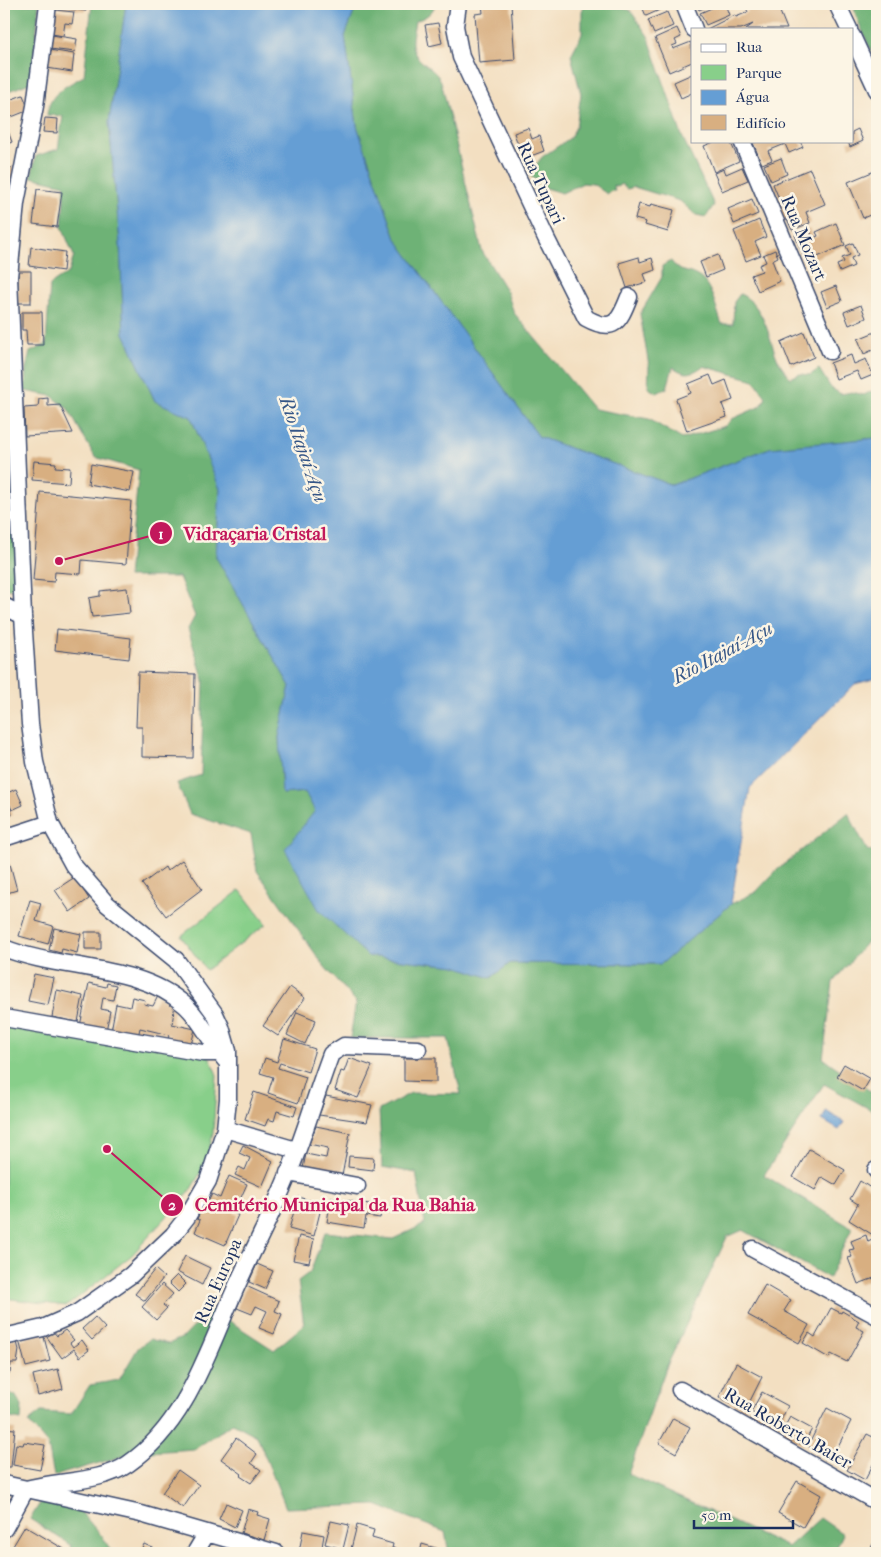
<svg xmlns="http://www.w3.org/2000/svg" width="881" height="1557" font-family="'IM FELL French Canon',serif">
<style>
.green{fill:#88cf8a;stroke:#527f74}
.forest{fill:#6eb276;stroke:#44706a}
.water{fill:#659ed4;stroke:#406699}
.building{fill:#d8af81}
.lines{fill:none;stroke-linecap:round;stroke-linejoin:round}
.minor-casing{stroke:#3b496d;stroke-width:19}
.minor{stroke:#fff;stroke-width:16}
.labels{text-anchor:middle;stroke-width:5;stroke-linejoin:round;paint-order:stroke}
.street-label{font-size:18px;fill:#1b2f5e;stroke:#fcf5e5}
.water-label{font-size:19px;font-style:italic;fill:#355687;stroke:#fcf5e5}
.leader{fill:none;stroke:#c2185b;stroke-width:2}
.callout-dot{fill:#c2185b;stroke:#fcf5e5;stroke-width:2}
.mark-label{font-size:15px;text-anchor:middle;font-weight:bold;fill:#fff}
.callout-label{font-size:19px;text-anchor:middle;font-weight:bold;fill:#c2185b;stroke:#fcf5e5;stroke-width:5;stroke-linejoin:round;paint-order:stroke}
</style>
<rect width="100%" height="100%" fill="#fcf5e5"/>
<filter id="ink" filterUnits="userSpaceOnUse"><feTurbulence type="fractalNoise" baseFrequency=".02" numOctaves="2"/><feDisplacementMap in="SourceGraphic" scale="10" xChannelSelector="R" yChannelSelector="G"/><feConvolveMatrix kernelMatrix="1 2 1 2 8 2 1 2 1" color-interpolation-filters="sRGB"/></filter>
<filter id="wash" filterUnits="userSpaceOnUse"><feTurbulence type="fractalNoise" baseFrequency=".0096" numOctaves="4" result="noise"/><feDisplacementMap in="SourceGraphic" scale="20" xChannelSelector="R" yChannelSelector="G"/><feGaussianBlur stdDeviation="1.12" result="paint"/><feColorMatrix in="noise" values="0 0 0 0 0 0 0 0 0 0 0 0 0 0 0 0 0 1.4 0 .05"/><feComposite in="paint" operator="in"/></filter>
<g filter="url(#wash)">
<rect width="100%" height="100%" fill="#f3dfc1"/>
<path class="green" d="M240,890L266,924L206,970L181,936Z
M4,1015L207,1050L217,1075L213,1133L206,1164L189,1192L132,1255L67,1306L4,1298Z"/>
<path class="forest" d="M4,4H39L32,82L4,93V55L10,52L4,34Z
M92,4H126L109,122L120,243L124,333L155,401L191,417L220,489L216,557L290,686L279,737L282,794L306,792L315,811L368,956L456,966L491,978L510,963L661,964L731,904L756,892L777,870L848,813L867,850L877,853V930L833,982L823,1058L877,1096V1113L824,1084L764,1175L852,1228L829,1278L743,1230L727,1237L666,1368L628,1474L788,1547L820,1518L843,1534L834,1553H449L445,1532L376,1505L286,1508L257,1436L233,1423L195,1449L134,1453L54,1476L48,1445L28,1422L41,1412L71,1414L90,1385L119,1380L138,1348L150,1339L168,1344L184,1337L211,1309L274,1350L304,1325L298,1281L310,1272L325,1232L393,1239L425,1224L416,1173L382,1167L379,1110L411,1093L461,1094L448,1038H350L356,1002L324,966L257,871L251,834L190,814L177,783L201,775L204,680L188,629L195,616L179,577H128L139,470L95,457L68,409L52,396L25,391L26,369L30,352L46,345L50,285L69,272L74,256L62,227L65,185L31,177L36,156L58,149L63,116L47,115C49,93 66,86 84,76Z
M357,4H435C433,14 424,18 415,21C414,29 410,41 413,49C417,63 435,68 441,81L482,251L507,292L514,313L594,409L649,419L682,439L725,426L732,419L761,406L766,397L754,380L703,366C691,375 685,375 673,367L667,388L657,393L648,388L649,366L640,314L662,277V266L671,261C680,274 685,269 697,276C712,283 716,310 722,324H733L734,302L740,294C764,305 768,335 777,358C780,365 786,371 790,378L800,374L810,375L819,369L831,388L841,394L852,392L864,395L874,390L877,383V438L770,448L672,485L539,437L396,239L357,126L345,36Z
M585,4H602L630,10L648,36L682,136L714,205L706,217L696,215L680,201L634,187L627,189L621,184L617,187L613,185L615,191H611L607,194L593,184L583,183L562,193L545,188L529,174L542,157L570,138L576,127L581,94L571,55L582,34V11Z
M853,4H877V65L856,16Z
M4,426C9,474 23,543 12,589L4,590Z
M4,1392L15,1395L22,1406L21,1420L4,1417Z
M42,1500L81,1512L104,1539L112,1553H69L72,1546L30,1519Z"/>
<path class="water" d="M126,4H357L345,36L357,126L396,239L539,437L672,485L770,448L877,438V678L855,684L750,788L731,904L661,964L510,963L491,978L456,966L368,956L319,910L285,849L315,811L305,792L282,794L279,737L290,686L216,557L220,489L191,417L155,401L124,333L120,243L109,122Z
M826,1111L844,1122L839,1130L822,1120Z"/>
<g id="blocks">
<path class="building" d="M58,4H87L86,11L58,7Z
M482,4H511L515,60L479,63L475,14L483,13Z
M641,4H662L664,8L646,16Z
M697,4H713L699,10Z
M721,4H725L729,15L706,25L700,13Z
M744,4H785L778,7L787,29H746L753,24L741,29H707L735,15L736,17L748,12Z
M55,10L74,12L72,24L65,23L63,36L52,34Z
M667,12L673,26L654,34L648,20Z
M438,23L442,43L429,46L425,25Z
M677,28L681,37L675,40L677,44L672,46L673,49L691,42L692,62L669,72L655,38Z
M52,35L77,39L75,52L50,49Z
M49,50L74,54L72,72L47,68Z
M692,74V93L681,98L674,82Z
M23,95L29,110L4,120V102Z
M45,118L58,119L57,133L43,132Z
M4,121L12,142L5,145L7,151L4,152Z
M528,128L532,139L539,136L544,151L523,159L514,133Z
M858,129L863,141L850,147L848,141H852V132Z
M716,141H730L739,161L714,172L704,146Z
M757,141H800L803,147L789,153L785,144L768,151L772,160L762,164L753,143Z
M781,158L787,174L771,181L764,165Z
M16,166L12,185L4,188V171Z
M742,167L748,180L722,191L714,173L724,169L726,174Z
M810,169L825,204L806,212L810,223L792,230L787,219L783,220L778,208L782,206L773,184Z
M877,170V212L863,218L848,182Z
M37,189L62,192L57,227L33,224Z
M752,199L758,214L734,224L728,209Z
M639,204L650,207L651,204L674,210L668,232L645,225L646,222L635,219Z
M759,220L766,237L755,242L761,255L746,261L734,231Z
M836,223L845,245L806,262L795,235L809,229L813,238L818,236L816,232Z
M853,243L858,255L851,258L854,266L840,272L837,265L844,262L842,258L850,255L846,246Z
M31,247L65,252L63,271L29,266Z
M775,250L778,257L772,260L780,281L758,291L751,275L762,271L759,265L766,262L763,255Z
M718,255L723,270L706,277L700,262Z
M639,257L640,262L652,258L655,270L644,274L647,282L627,288L619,263Z
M18,271H31V303H18Z
M836,286L842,301L827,307L821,292Z
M861,305L866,318L849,325L844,312Z
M22,312H42L43,345H27L26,330H22Z
M804,332L814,357L791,367L781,342Z
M875,332L877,348L864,354L858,339Z
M851,355L854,364L866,359L873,375L861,380L857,371L836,379L830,363Z
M710,375L714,385L726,380L733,400L722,404L727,417L687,431L676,399L691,393L688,384Z
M48,398V406L60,405L73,433L25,436L24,408L38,407L39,399Z
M34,461L56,463L55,467L70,468L69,483L32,480Z
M91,464L134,472L130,492L88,484Z
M40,492L131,501L126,564L82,560L81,574L55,572L54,582L33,580Z
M127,588L130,613L92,617L89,598L100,596V591Z
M57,629L131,638L129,659L55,650Z
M138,672L195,674L193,758L142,757V727H136Z
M16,789L23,805L12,810L5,794Z
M8,802L12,815L4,818V804Z
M182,860L202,889L166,916L142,884L165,867L167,871Z
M10,864L17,890L4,894V865Z
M75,877L89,899L70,912L55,890Z
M30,900L41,903L36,921L53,926L48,944L19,936Z
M54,928L81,934L77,953L62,949L61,953L49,950Z
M85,932H101V949H85Z
M34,974L54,978L48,1005L28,1001Z
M89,983L106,987L107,983L116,985L113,1000L103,998L101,1009L110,1011L106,1031L80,1026Z
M290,987L305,998L278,1036L263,1026Z
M57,990L83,996L78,1022L52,1017Z
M158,996L175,1004L172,1024L195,1029L191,1045L168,1040L169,1035L140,1028L138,1037L111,1031L116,1004L130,1007L132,997L145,1000L144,1004L153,1006Z
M297,1012L316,1020L305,1044L287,1035Z
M284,1039L315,1049L308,1072L280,1063L278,1068L306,1077L298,1103L268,1093L273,1077L260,1073L265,1058L277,1062Z
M349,1058L372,1066L358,1098L335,1090L341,1071L344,1072Z
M404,1058H436V1082L404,1081Z
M877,1062V1075L871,1072Z
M844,1064L870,1079L863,1091L837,1076Z
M254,1092L297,1107L294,1116L277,1111L274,1121L268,1119L265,1126L245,1119Z
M326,1096L372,1105L367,1122L319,1115Z
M316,1126L350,1133L342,1176L303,1168L306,1154L326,1158L328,1148L309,1144Z
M243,1145L273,1161L262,1187L235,1175L239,1167L245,1170L250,1158L239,1153Z
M809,1149L845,1170L836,1185L822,1177L815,1190L793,1177Z
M349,1156L374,1158L373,1170L348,1167Z
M229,1176L247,1184L234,1213L238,1215L225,1245L195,1232L200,1220L197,1219L205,1200L208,1202L212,1194L220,1198Z
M860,1181L877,1192V1228L873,1235L849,1220L858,1204L850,1199Z
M298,1197L322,1204L314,1236L289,1229Z
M331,1198L382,1206L380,1218L366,1216L364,1228L327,1222Z
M866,1235L868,1242L872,1240L874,1246L877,1245V1259L875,1260L877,1277L858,1284L848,1258L852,1257L849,1250L854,1249L851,1241Z
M299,1236L314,1239L309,1263L293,1260Z
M185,1256L210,1268L202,1285L177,1272Z
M257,1264L273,1271L265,1289L249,1282Z
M155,1269L164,1277L145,1301L135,1294Z
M177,1275L186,1284L178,1292L169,1283Z
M162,1284L173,1294L163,1305L167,1308L156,1320L142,1307Z
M765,1285L791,1300L784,1311L809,1325L799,1343L748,1315Z
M246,1286L279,1301L275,1311L282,1314L274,1334L259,1328L267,1311L256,1306L252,1314L237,1308Z
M831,1308L841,1313L842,1311L859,1321L856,1327L864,1331L847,1362L831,1354L829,1358L803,1343L809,1333L815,1337Z
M95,1317L105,1328L92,1340L82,1329Z
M52,1330L57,1336L65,1330L74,1340L70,1343L73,1347L82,1340L89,1350L80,1357L74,1349L62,1358L44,1333Z
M43,1333L50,1361L26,1367L19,1340Z
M16,1338L19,1350L17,1363H11L10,1373L4,1372V1344Z
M736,1363L762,1377L745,1411L719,1397Z
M58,1369L63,1389L38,1396L33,1375Z
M762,1392L788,1406L778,1426L751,1412Z
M827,1408L851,1421L832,1458L808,1446Z
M790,1417L812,1429L803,1445L781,1433Z
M673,1418L690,1427L676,1453L659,1443Z
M4,1428L15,1429L11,1467H4Z
M867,1434L877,1439V1457L865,1480L847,1470Z
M236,1438L257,1454L251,1463L261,1470L251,1483L240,1476L242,1474L221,1459Z
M24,1442L45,1445L40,1470L13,1465L16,1444L23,1445Z
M178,1470L199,1485L183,1508L162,1493Z
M797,1481L821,1495L803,1527L778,1513Z
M226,1503L242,1510L235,1527L219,1519Z
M248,1509L258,1512L257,1515L270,1519L264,1540L241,1533Z
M331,1521L349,1525L343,1549L325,1544Z
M357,1525L374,1530L372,1538L393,1544L391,1553H350Z
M25,1526L64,1549L61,1553H25L13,1546Z
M303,1531L324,1535L321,1553L299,1552Z
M877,1537V1553H868Z
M144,1544L164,1553H140Z
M422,1544L439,1549L438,1553H420Z
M393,1548L409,1553H392Z"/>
</g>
</g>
<g filter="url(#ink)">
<use href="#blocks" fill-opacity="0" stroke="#3b496d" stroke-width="1"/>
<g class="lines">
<defs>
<path id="minor" d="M458,4L455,26L461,57L546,238L586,318C613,333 619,323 629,297
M684,4L694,29
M837,4L849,29
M852,36L877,90
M742,141L830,351
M4,606L23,616
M4,838L50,823
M4,948C61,971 138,963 185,1005C203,1021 212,1046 228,1063
M4,1018L203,1053H219
M225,1129L296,1150
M876,1170L877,1171
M288,1173L357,1186
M753,1249L877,1316
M4,1337L43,1328L77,1313L131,1275L173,1235L187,1217L208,1181L225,1129L228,1099V1051L221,1027L215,1014L176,960L107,904L73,865L50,823L35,762L30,724L23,616L9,277L16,203L35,106L48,4
M680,1390L877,1502
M4,1484L141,1514L276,1553
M26,1489C58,1480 101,1483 128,1464C186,1424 207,1353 234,1292C251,1253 272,1215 288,1175C304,1136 316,1094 331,1054L344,1046L418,1049
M4,1529L26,1489
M195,1553L207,1533"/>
</defs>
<use href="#minor" class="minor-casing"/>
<use href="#minor" class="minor"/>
</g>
</g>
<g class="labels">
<g class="street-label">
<text transform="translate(541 183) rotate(65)" y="6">Rua Tupari</text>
<text transform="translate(804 238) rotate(67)" y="6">Rua Mozart</text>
<text transform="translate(218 1281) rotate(-66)" y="6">Rua Europa</text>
<text transform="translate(788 1428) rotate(30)" y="6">Rua Roberto Baier</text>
</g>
<g class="water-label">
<text transform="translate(304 449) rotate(71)" y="7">Rio Itajaí-Açu</text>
<text transform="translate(722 652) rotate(-28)" y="7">Rio Itajaí-Açu</text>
</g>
</g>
<path class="leader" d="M59 561L161 533M107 1149L172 1205"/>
<g class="callout-dot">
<circle cx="59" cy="561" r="5"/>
<circle cx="107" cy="1149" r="5"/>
<circle cx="161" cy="533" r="12"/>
<circle cx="172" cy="1205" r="12"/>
</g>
<g class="mark-label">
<text x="161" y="539">1</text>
<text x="172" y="1210">2</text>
</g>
<g class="callout-label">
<text x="255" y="540">Vidraçaria Cristal</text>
<text x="335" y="1211">Cemitério Municipal da Rua Bahia</text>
</g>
<rect width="881" height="1557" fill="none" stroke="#fcf5e5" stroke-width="20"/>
<rect x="691" y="28" width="162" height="115" fill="#fcf5e5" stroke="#a2a6af"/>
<rect x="701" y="44" width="25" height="8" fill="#ffffff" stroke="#a2a6af"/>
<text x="736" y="52" font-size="15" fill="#1b2f5e">Rua</text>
<rect x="701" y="65" width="25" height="15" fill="#88cf8a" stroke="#a2a6af"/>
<text x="736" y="78" font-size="15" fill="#1b2f5e">Parque</text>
<rect x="701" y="90" width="25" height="15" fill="#659ed4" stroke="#a2a6af"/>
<text x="736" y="102" font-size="15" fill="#1b2f5e">Água</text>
<rect x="701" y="115" width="25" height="15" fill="#d8af81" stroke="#a2a6af"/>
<text x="736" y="128" font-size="15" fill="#1b2f5e">Edifício</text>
<path d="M694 1520v8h99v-8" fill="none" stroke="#1b2f5e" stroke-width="2.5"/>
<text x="701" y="1520" font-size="15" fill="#1b2f5e" stroke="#fcf5e5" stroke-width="4" paint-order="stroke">50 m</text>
</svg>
